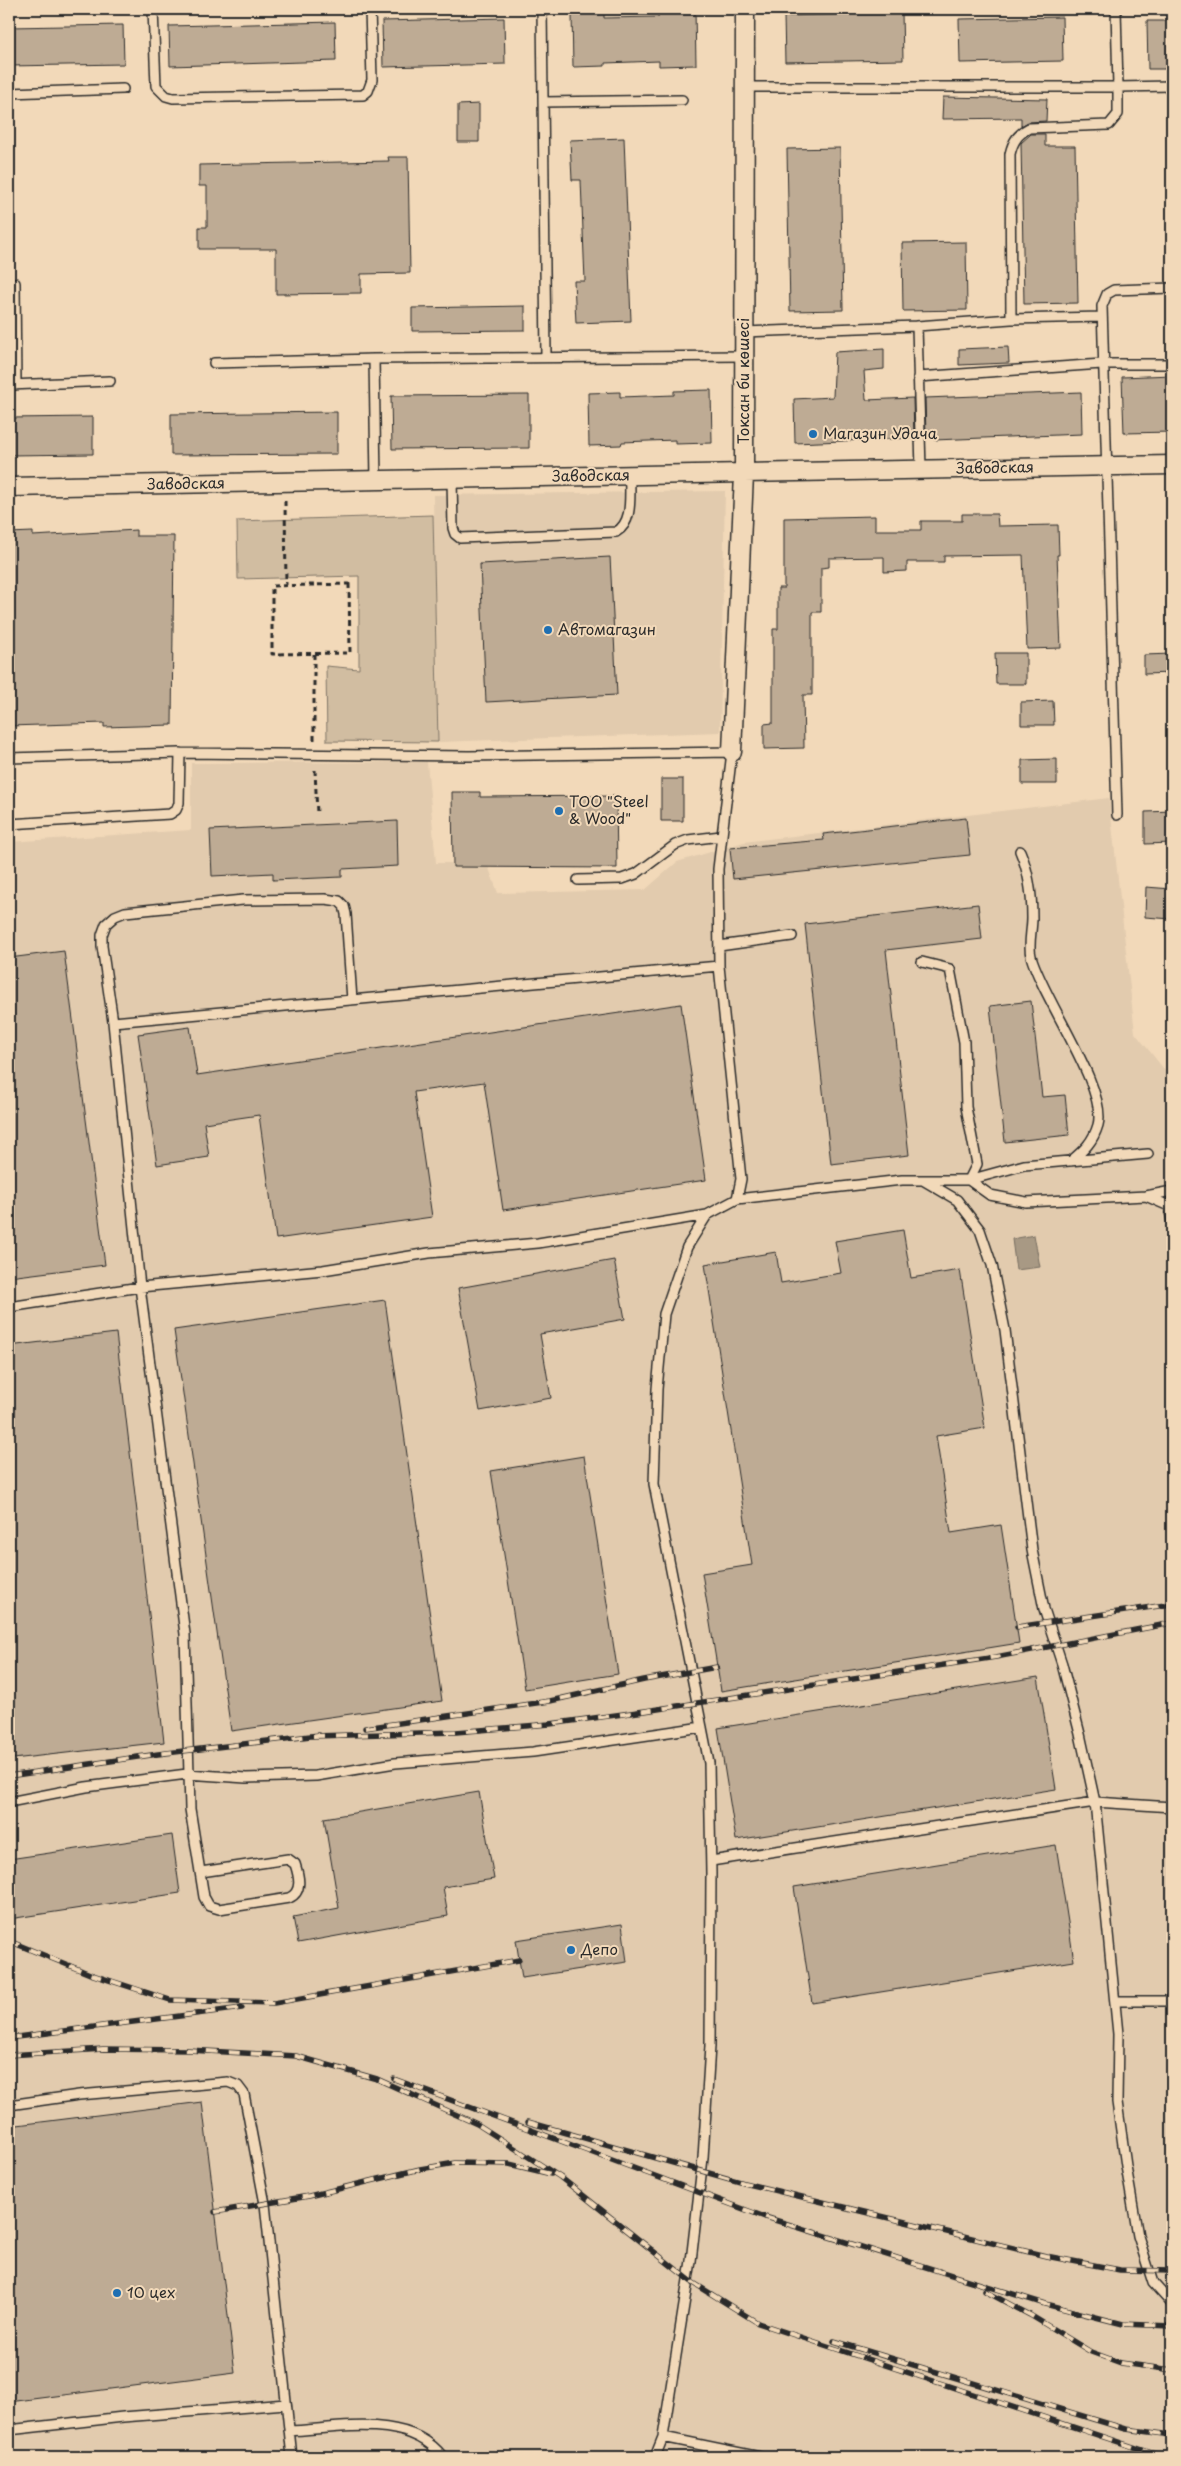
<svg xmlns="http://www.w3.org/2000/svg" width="1181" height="2466" font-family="'Playpen Sans',sans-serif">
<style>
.built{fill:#e2cbae}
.green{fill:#d1bda1;stroke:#7e7466}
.water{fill:#a89984;stroke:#766d60}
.building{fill:#beab94;stroke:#2b2b2b}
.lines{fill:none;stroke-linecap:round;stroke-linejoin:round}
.lane-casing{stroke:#2b2b2b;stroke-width:12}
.street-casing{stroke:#2b2b2b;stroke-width:21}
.path{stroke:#2b2b2b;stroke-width:3;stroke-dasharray:5 4;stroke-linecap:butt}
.lane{stroke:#f2d9b9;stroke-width:9}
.street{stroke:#f2d9b9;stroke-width:18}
.rail-casing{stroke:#2b2b2b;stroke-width:5.5}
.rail{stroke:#f2d9b9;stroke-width:4;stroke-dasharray:11;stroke-linecap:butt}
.poi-dot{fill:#1f6fb2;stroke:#f2d9b9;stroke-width:2}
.labels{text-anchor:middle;stroke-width:4;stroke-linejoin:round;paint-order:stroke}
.street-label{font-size:15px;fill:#2b2b2b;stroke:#f2d9b9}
.poi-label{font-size:15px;fill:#2b2b2b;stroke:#f2d9b9;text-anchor:start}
</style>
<rect width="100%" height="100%" fill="#f2d9b9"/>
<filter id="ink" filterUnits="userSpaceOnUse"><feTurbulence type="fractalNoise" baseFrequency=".02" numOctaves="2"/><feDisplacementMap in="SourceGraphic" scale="10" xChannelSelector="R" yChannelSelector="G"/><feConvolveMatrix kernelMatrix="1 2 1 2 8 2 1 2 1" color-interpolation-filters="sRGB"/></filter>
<g filter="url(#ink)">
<path class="built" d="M725,491L720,732L438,742L433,495Z
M427,762L436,863H487L498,893L645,890L677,862L744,842L1109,798L1135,1033L1172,1079V2457H9V842L191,830V763Z"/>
<path class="green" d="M433,515L438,742L327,741L326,666L359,669V576L238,579L237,521Z"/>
<path class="water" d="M1034,1235L1040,1267L1016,1270L1012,1239Z"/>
<path class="building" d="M695,11L696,65L659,66V61L605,63V66L573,67L572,14L604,13V18L658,17V13Z
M902,13L903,60L785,62L784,16Z
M1062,17L1063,61L960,63L959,19Z
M504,18L505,64L383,67L382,21Z
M1147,21H1172V69H1148Z
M335,22L336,61L170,66L169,26Z
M123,25L124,64L9,66V27Z
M943,97L1047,99L1046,121L1028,122L1021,126V118L942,119Z
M479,104V142H458V105Z
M1031,134H1045V146H1075L1078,303L1024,304L1021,143Z
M624,138L631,321L576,323L574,281H585L581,180H572L570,140Z
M840,148L843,310L790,311L787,149Z
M388,157H408L410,273L361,274V293L276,294V249H199V227H207V186H199V165L389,161Z
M966,242L967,310L903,311L902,243Z
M525,306V330L412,331V308Z
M1008,347L1009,363L959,365V349Z
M884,349V369L864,371L866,400L913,398L914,438L795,443L794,399L833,397L835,352Z
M1172,375V432L1124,433L1122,377Z
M711,390L712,443L675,444V440L622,442L621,445L589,446L588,393L620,392V397L674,395V391Z
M1081,392L1082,434L934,440L933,437H926L925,398Z
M529,395V448L392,449L391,396Z
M337,412V454L171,455V414Z
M93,417V454L9,455V418Z
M962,514H997L998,526L1058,525L1059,555H1057L1061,648L1027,649L1023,555L944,556V562H907V571L884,572V557L829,558V567L821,568V612H812V695H803L804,748L764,749V724L773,723V629H778V588H784V518L875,516V530H921V521H962Z
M136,530V536H174L172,725L104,727V723L9,726V533L33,532V536Z
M610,557L617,695L486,702L480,564Z
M995,653H1026V684H996Z
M1172,654V673L1144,674V655Z
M1053,701L1054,725H1021V702Z
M1057,759V784H1022V760Z
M661,779H683V821H661Z
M452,792H480V797L616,796L617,868L453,867Z
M1172,811V843L1145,844V812Z
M966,818L970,855L733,879L730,848L824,840L823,834Z
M397,821L398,866L342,869V877L273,880V873L212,876L210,830Z
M1146,887L1172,889V919L1145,917Z
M978,904L982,939L886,950L909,1155L831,1164L805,924Z
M64,951L105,1265L9,1277V958Z
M1031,1001L1042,1097L1065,1095L1069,1135L1005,1142L990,1006Z
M681,1004L706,1180L503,1210L484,1082L414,1092L432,1217L276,1239L259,1115L204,1123L209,1157L157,1165L138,1034L190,1027L197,1075Z
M903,1230L911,1278L960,1270L985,1428L936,1436L951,1533L1001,1525L1019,1643L721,1691L702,1573L752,1565L705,1264L776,1252L781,1283L841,1273L835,1241Z
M614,1260L625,1319L540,1334L551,1398L480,1411L458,1288Z
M385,1300L442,1701L231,1731L174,1330Z
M116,1333L164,1742L13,1759L9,1719V1346Z
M584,1456L618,1674L525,1689L491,1471Z
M1038,1677L1056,1789L736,1840L718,1728Z
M479,1792L494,1879L443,1887L448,1916L298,1943L293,1917L339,1908L324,1818Z
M172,1835L180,1893L9,1919V1859Z
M1056,1845L1074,1961L812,2003L794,1887Z
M622,1924L627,1962L522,1978L516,1940Z
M202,2102L235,2373L9,2402V2126Z"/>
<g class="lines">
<defs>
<path id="lane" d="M153,9L156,86L166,96L173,98L363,95L368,91L372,80L370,9
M542,9L546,356
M743,87H1118L1116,9
M9,93L123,89
M543,102L682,100
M9,181L10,202
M15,283L16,385
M1011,319L1010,154C1013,141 1018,134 1029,128L1109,125L1118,114V87L1172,86
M917,326L1011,319L1102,317
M744,332L917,326L921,470
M214,363L374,359
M918,377L1102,364H1172
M9,385L110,381
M452,479L453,528L455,534L460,538L616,532C634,522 629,495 630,476
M376,480L374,359L744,356
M9,758L180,753L469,756L732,752L718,869L719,966L113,1022
M1117,815L1102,306L1107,294L1114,290L1172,288
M9,824L170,814L176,810L179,803L180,753
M1020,851C1029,872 1032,894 1032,918C1032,930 1028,945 1031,956C1042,997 1108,1089 1098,1125C1093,1142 1084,1150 1071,1161
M578,880L622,879L636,874L675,845L688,840L721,836
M719,946L792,936
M923,1180L957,1200L980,1230L992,1265L1005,1330L1032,1550L1044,1609L1062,1664L1080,1734L1095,1802L1118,2034L1117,2102L1126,2166L1138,2236L1153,2283L1172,2304
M969,1180L990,1195L1026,1202L1146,1196L1172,1191
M969,1180L1024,1165L1148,1154
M1146,1196L1169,1206L1172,1221
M737,1199L902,1180H969L977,1164L966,1107L964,1042L950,969L922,962
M9,1307L140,1287L113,1022L102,946V935L106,924L115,916L125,912L243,900L325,899L339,901L344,906L346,914L352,1000
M9,1802L86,1787L187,1774L246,1778L316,1776L395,1763L533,1752L702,1727
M711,1861L1095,1802L1172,1807
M201,1872L288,1859L295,1864C299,1876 303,1892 289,1898L219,1909L209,1906L204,1897L190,1809L185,1634L140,1287L323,1270L429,1253L538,1243L707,1215
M1115,2001H1172
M9,2105L79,2095L228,2082L238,2086L244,2094L265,2204L292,2457
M9,2430L123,2417L286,2404
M289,2431C338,2429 408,2412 443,2457
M663,2437L760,2457
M655,2457L663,2437L691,2261L703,2158L710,2046L711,1873L709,1763L654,1484L657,1389L664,1314L687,1247L707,1215L737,1199L741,1179L719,966"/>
<path id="street" d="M9,487L1172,465
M732,752L744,474L745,9"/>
</defs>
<use href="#lane" class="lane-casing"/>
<use href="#street" class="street-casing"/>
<path class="path" d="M285,501L286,585
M349,584L350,653L272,654V586Z
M314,654V741
M315,770L317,814"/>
<use href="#lane" class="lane"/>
<use href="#street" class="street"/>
<defs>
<path id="rail" d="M1017,1627L1172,1604
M365,1728L550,1701L644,1680L717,1667
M313,1736L456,1732L550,1724L645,1711L996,1657L1172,1623
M9,1776L158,1754L319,1735
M9,1941L90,1974L170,2000L274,2003L519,1960
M9,2038L242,2008
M9,2055L103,2049L188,2050L296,2056L377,2079L477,2124L560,2177L692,2282L758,2323L1164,2457
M394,2079L765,2217L1045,2304L1123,2324L1172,2326
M528,2122L744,2183L1046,2256L1120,2270L1172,2271
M215,2212L309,2196L420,2169L455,2163L509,2164L551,2174
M985,2291L1030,2315L1091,2352L1121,2363L1172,2370
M834,2341L1126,2429L1172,2435"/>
</defs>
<use href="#rail" class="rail-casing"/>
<use href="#rail" class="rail"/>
</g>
</g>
<g class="poi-dot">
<circle cx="813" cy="434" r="5"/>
<circle cx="548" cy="630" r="5"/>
<circle cx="559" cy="811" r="5"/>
<circle cx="571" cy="1950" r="5"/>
<circle cx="117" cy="2293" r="5"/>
</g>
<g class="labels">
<g class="street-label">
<text transform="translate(744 381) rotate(-90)" y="5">Токсан би көшесі</text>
<text transform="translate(995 468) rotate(-1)" y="5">Заводская</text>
<text transform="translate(591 476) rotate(-1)" y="5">Заводская</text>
<text transform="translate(186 484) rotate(-1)" y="5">Заводская</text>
</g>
<g class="poi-label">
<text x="823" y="439">Магазин Удача</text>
<text x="558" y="635">Автомагазин</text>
<text x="569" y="807">TOO "Steel<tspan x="569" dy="17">&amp; Wood"</tspan></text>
<text x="581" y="1955">Депо</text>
<text x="127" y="2298">10 цех</text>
</g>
</g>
<rect width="1181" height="2466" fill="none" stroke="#f2d9b9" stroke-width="30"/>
<rect x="15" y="15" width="1151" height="2436" fill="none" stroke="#2b2b2b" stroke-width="2" filter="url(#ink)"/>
</svg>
